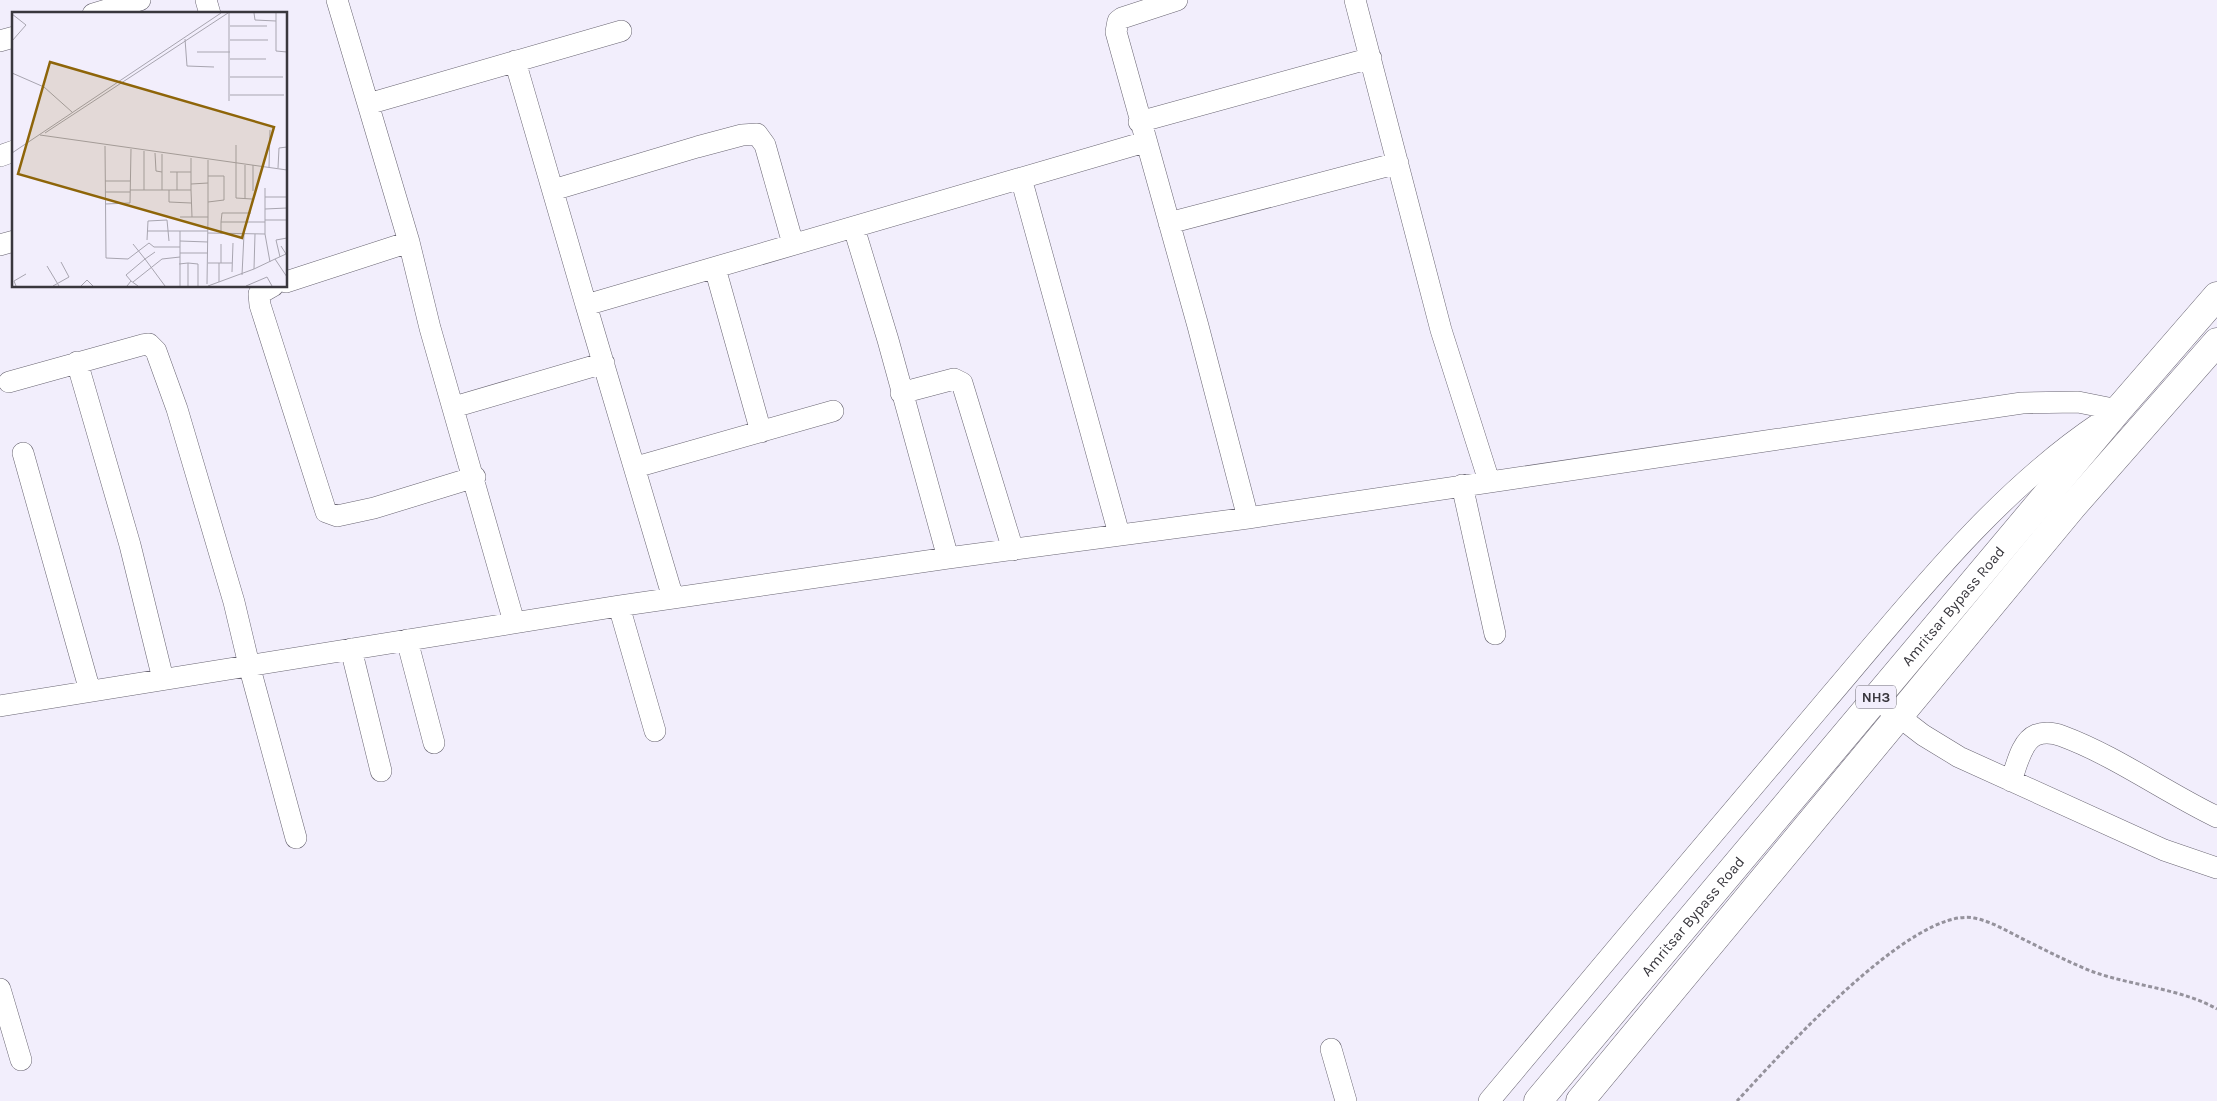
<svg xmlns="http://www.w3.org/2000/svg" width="2217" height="1101" font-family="Karla,sans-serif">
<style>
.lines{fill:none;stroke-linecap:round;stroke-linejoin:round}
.minor-casing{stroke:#696572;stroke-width:22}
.highway-casing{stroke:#696572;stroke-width:29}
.path{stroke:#95929c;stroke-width:3;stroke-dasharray:4 2.5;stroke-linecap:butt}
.minor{stroke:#fff;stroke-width:21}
.highway{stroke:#fff;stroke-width:28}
.labels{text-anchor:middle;stroke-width:5;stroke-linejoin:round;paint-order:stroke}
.shield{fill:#f2eefc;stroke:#706e76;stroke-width:1}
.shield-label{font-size:14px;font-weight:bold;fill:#39373d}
.street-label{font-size:15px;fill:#39373d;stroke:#f2eefc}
.inset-road{fill:none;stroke:#a8a5b0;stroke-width:1}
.view{fill:#8e6509;fill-opacity:0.15;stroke:#8e6509;stroke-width:2.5}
.inset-edge{fill:none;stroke:#39373d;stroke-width:2.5}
</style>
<rect width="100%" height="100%" fill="#f2eefc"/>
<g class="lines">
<defs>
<path id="minor" d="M206,0L210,14
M337,0L368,104L621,31
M1177,0L1122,18L1118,21L1116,32L1198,326L1248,518
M1355,0L1441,330L1489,481
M93,14L140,0
M0,41L14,37
M515,61L586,305L1145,142
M368,104L409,242L430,328L514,622
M1139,122L1371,58
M0,156L14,151
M1021,178L1119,534
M553,190L697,147L742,135L757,134L765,145L793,244
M1169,223L1398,163
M854,228L888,340L948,558
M0,245L14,241
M715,268L761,432
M286,282L409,242
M273,286L259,294L260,305L326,512L337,516L374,508L475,477
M586,305L673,598
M77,362L130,545L163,679
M9,382L142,345L149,344L156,351L177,409L234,602L249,665L296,838
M901,393L954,379L962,383L1013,550
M454,407L604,363
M23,453L90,691
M636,467L833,411
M1462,485L1495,634
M619,606L655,731
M407,640L434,743
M351,649L381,771
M1875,698L1923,735L1959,757L2164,850L2217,868
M0,706L619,606L948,558L1248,518L2022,403L2078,402L2118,410
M2011,781C2016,768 2021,741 2036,735C2044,732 2054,733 2062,736C2116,756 2165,792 2217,817
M0,989L21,1060
M1331,1049L1346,1101
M1489,1101C1600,968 1712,835 1824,703C1908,605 1993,494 2101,422"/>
<g id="highway">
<path id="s1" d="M1538,1101L2118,410L2217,296"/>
<path d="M1580,1101L2072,507L2217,342"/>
</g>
</defs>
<use href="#minor" class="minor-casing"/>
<use href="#highway" class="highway-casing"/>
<path class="path" d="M1737,1101C1778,1057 1912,906 1974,918C1990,921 2005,930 2019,937C2043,949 2066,961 2091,971C2131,986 2180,988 2217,1009"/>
<use href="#minor" class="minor"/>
<use href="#highway" class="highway"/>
</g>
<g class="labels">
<rect class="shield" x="1856" y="685.5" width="40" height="23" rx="4"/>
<g class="shield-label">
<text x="1876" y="702">NH3</text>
</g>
<g class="street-label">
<text dy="5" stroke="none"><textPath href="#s1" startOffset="646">Amritsar Bypass Road</textPath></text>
<text dy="5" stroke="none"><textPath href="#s1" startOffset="241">Amritsar Bypass Road</textPath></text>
</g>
</g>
<g transform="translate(12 12)">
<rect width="275" height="275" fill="#f2eefc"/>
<path class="inset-road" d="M217,1V89M242,1L243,8L264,9M264,1V39L275,40M0,2L14,13L0,29M218,14H255M173,27L175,54L202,55M218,28H256M185,40H218M218,47H254M0,61L32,75L60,100M218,65H271M218,83H272M33,121L216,1M28,123L275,158M224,133V186L240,187M93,134L94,246L116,247L137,231L142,235H168M0,141L209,1M143,141L144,159L150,160M179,146V178M257,155L258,118M266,156L267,136L275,135M158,160H179M93,169H118M179,172L196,171M118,178H179L180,205M132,178V139M150,178V142M157,178V190L179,191M165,178V160M241,179V153M93,180H118M253,185H275M233,187V153M196,190L212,188V164H196M93,192L118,191L119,137M253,197L275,196M168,205H196L195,272M196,205V148M253,208H275M209,210L210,201H239M135,219H196M168,219V274M196,221L253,222V176M209,222V210H253M243,222L242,257L263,247L275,265M253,222L258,250M135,228L136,209L155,208L157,229M168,229L196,230M121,232L133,247L143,240M209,232V251M168,241H196M268,245L264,228L275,226M263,247L274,242L269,234M176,251L186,252V274M196,251H220M207,251V270M167,252L176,251V274M35,254L47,274M220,260L221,231M230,263L232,222M119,269L114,263L133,247L153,274M121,270L150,247L168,245M4,274L2,269L14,262M41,274L57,265L49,250M69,274L75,268L81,274M115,274L119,269L126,274M196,274L242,257M234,274L255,265L260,274"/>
<path class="view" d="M38,50L262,115L230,226L6,162Z"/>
<rect width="275" height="275" class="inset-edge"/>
</g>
</svg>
